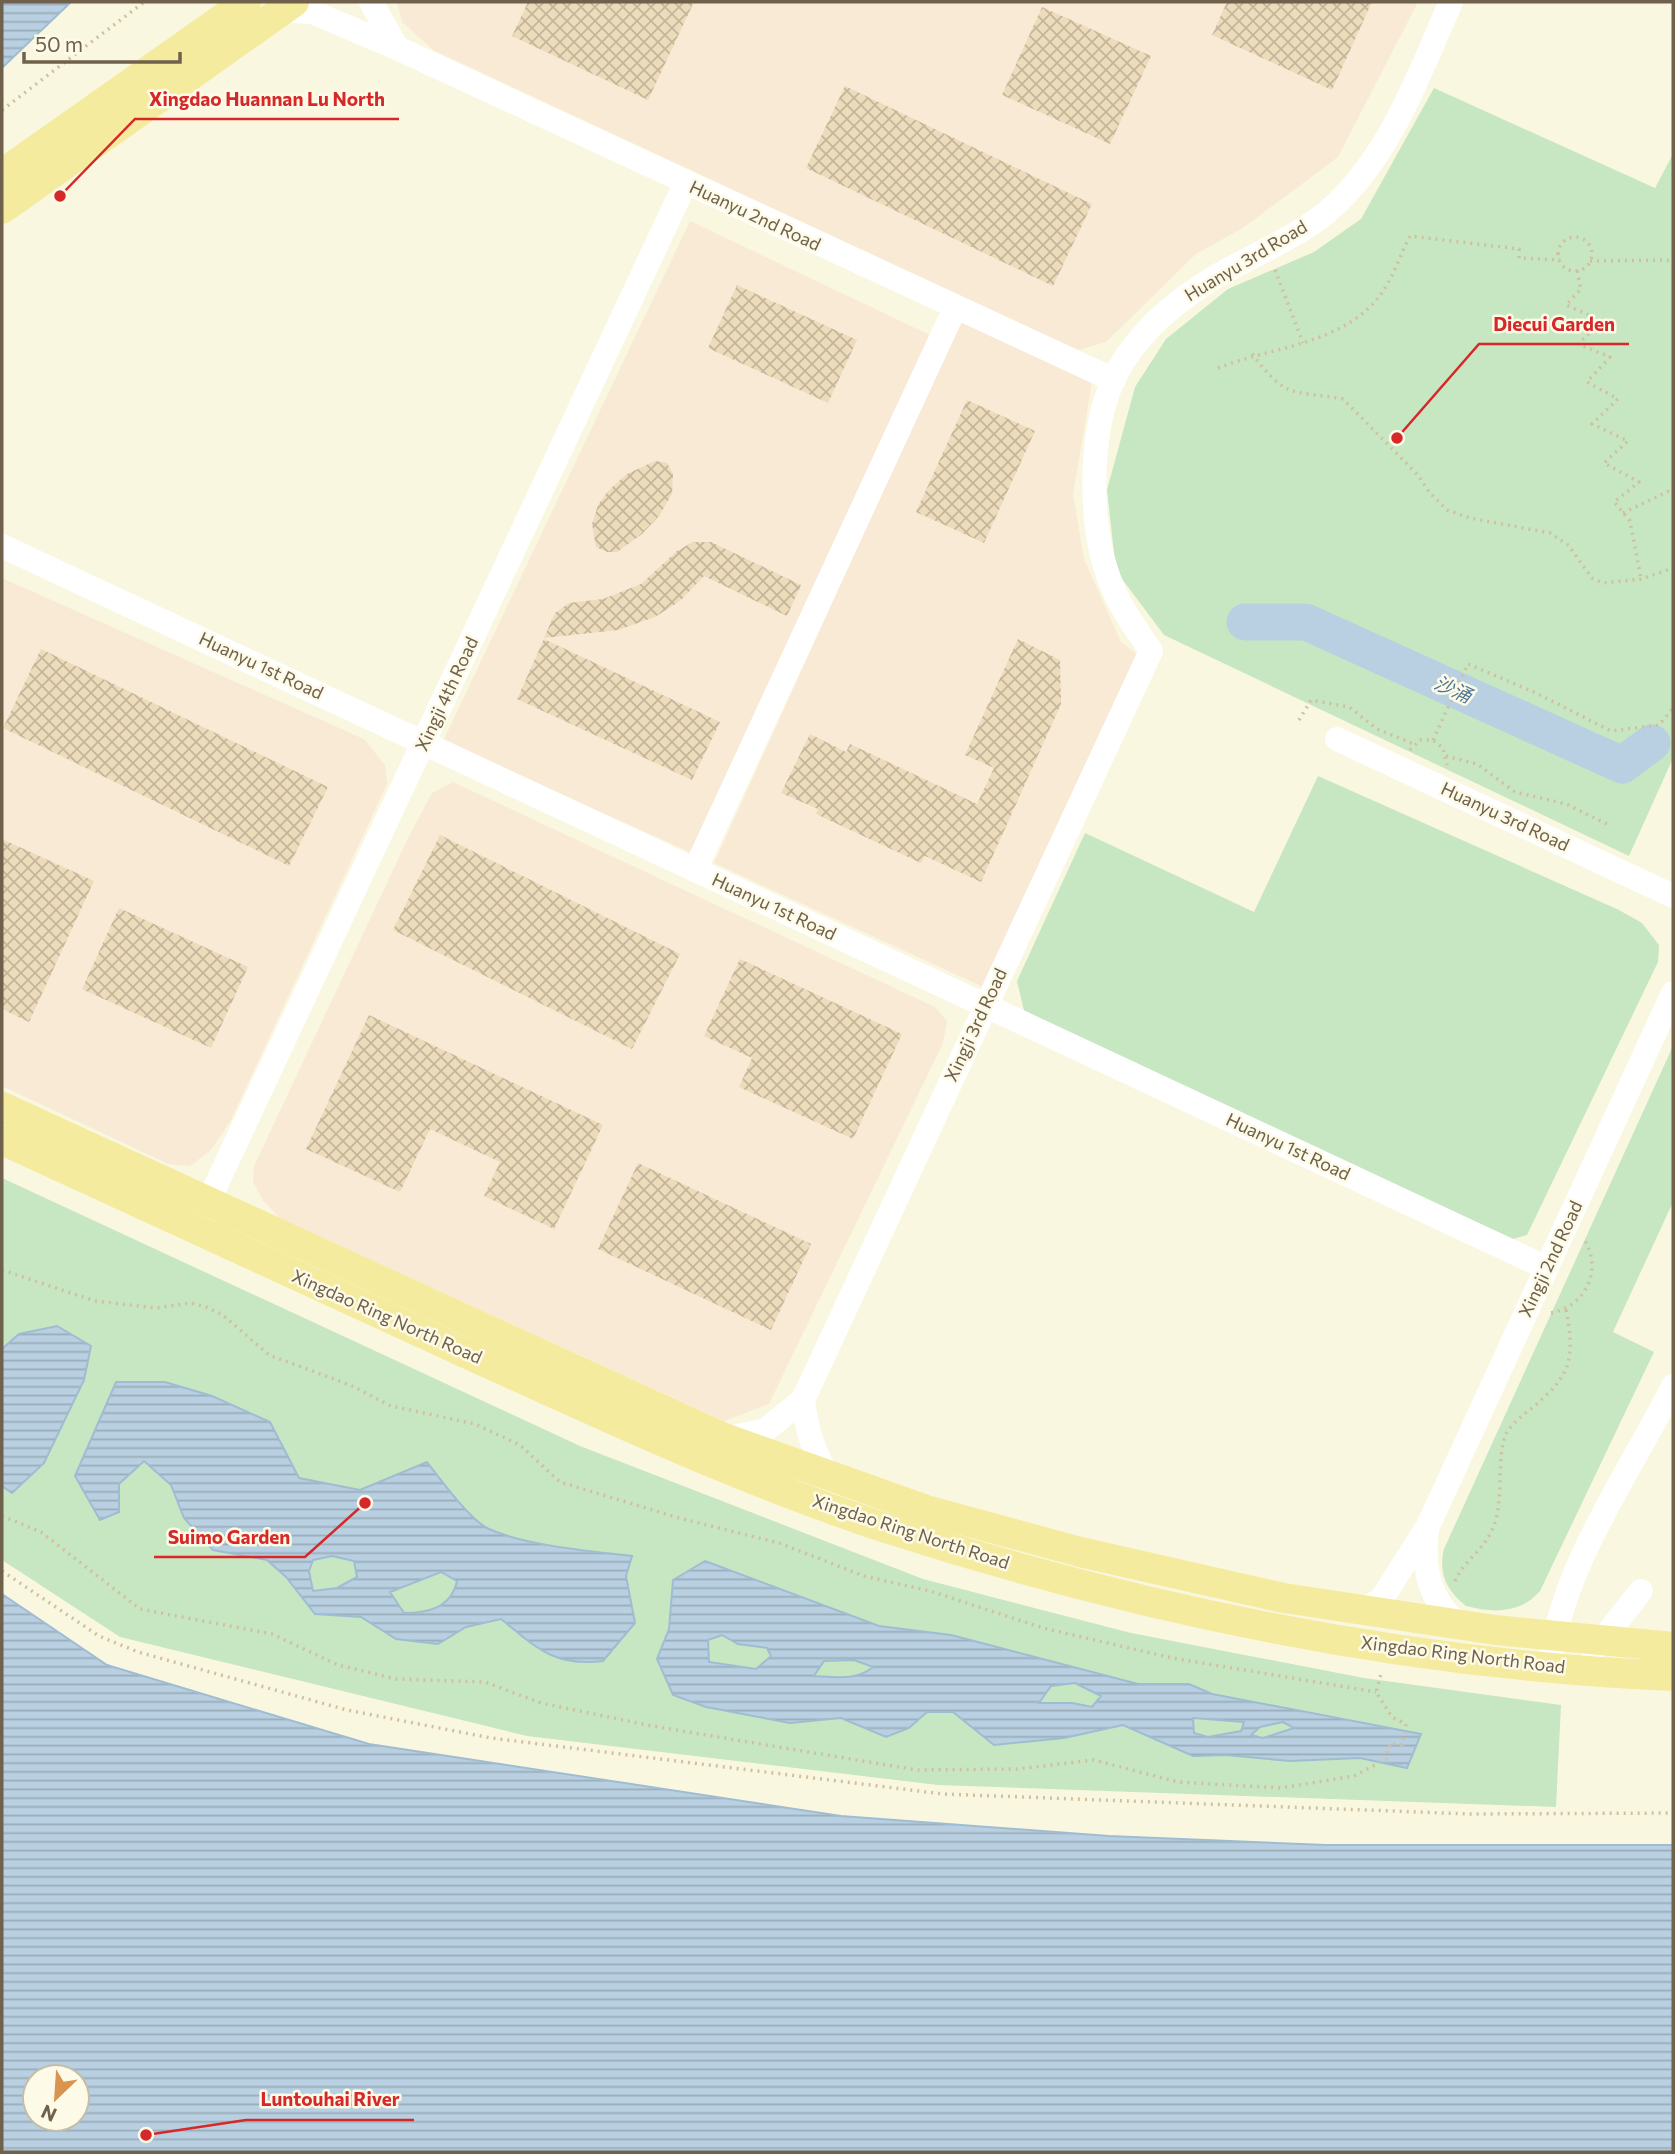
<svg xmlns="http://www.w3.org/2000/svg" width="1675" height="2154" font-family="Commissioner,'Noto Sans SC',sans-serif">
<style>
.commercial{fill:#f9ead6}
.green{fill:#c7e6c2}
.water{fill:url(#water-rules);stroke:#9fbdd2;stroke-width:2;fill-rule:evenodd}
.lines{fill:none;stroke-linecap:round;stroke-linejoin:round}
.river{stroke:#b8d0e1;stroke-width:37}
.building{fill:url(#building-cross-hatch)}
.path{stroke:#d1c09f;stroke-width:3.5;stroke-dasharray:2 5;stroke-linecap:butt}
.minor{stroke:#fff;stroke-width:24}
.major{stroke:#f4eb9e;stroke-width:30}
.labels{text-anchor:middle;stroke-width:5;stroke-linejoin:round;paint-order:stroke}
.street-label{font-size:18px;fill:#6f614b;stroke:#fdfae7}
.water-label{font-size:19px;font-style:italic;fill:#507794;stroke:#fdfae7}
.leader{fill:none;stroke:#d62828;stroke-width:2.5}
.callout-dot{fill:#d62828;stroke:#fdfae7;stroke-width:2.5}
.callout-label{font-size:19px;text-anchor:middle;font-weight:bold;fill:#d62828;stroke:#fdfae7;stroke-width:5;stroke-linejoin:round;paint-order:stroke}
</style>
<defs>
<pattern id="water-rules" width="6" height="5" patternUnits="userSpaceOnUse" patternTransform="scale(1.75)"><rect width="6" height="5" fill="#b8d0e1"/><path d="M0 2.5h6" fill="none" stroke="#9aacb8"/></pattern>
<pattern id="building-cross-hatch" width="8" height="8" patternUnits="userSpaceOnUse" patternTransform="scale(1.75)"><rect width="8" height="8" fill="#eddcbb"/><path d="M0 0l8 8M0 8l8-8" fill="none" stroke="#c4b69a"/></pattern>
</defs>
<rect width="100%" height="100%" fill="#faf7e1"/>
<path class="commercial" d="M397,2H1418L1338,157L1243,228L1196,254L1106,342L1078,350L433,50L402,22Z
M690,221L930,335L692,853L443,741Z
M960,322L1092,383L1073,494L1084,559L1121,642L1139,656L983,987L714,863Z
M2,578L364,739L385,765L387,784L230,1122L211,1150L190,1166L168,1164L2,1086Z
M453,782L935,1007L947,1021L943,1043L769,1404L724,1421L280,1218L264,1202L253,1182L254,1166L409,836L432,793Z"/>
<path class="green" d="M1434,88L1655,188L1673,154V758L1629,856L1164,635L1116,571L1107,490L1135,387L1166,339L1228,289L1314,252L1361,219Z
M1318,776L1619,910L1642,923L1659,945L1658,962L1527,1235L1513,1239L1025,1015L1017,981L1085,833L1254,912Z
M1673,1046V1202L1613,1332L1654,1352L1540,1591C1520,1614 1494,1613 1466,1606C1447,1591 1438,1574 1444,1549Z
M2,1178L580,1446L923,1579L1131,1633L1364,1678L1561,1705L1556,1807L938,1785L527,1736L120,1637L2,1560Z"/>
<path class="water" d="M2,2H71L2,68Z
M57,1326L91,1346L84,1380L44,1463L12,1493L2,1486V1349L19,1334Z
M116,1382H165L212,1396L270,1422L299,1478L360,1490L427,1462C440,1479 471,1521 489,1529C527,1546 591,1551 632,1556L626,1576L635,1623L603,1661C554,1667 537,1648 501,1619L466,1627L438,1644L396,1639L361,1617L315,1614L286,1577L267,1560L213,1550L184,1518L171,1485L144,1461L119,1484V1512L100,1520L75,1476ZM332,1556L354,1561L357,1577L337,1588L313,1591L309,1571L313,1560ZM441,1572L457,1581C451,1608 428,1613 404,1613L390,1592Z
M705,1561L879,1626L951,1635L1138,1684H1189L1212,1694L1421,1734L1407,1768L1360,1758L1290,1761L1226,1755L1193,1756L1123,1725L1064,1738L994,1745L953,1712H927L909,1728L886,1737L841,1718L790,1723L706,1707L673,1695L657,1659L669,1629L673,1580ZM722,1635L738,1644L767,1648L771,1656L756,1669L709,1662L708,1640ZM854,1660L873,1667C857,1681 834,1677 814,1676L824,1661ZM1075,1683L1101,1696L1092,1707L1072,1703H1039L1051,1686ZM1193,1718L1244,1722L1241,1731L1208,1737L1194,1733ZM1283,1722L1294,1728L1263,1738L1251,1735L1260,1727Z
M2,1594L107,1665L369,1744L841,1816L1109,1836L1326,1845H1673V2152H2ZM77,2077V2119H35V2077Z"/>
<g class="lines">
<path class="river" d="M1245,622H1306L1622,765L1652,743"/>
</g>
<path class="building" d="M528,2H694L648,100L512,36Z
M1227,2H1372L1332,90L1212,35Z
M1042,7L1151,56L1110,144L1002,95Z
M845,86L1092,204L1053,286L806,168Z
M737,285L857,340L828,403L708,348Z
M967,400L1035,431L984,543L916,512Z
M655,461L667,463L673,474L672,494L659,516L642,534L617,552H607L596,547L592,524L598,505L608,491L627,474Z
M693,542H711L801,585L787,616L704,576L680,601L655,617L618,630L544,638L555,613L569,603L603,599L641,584L677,551Z
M544,639L720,722L692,780L517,699Z
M1018,639L1060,660L1061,704L981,882L925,856L921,863L816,814L818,809L781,793L810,734L846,752L850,744L977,804L994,768L965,755Z
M41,649L328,787L289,866L3,728Z
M440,835L680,954L632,1049L393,930Z
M2,839L94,881L29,1022L2,1009Z
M119,908L248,967L211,1048L82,989Z
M740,959L902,1034L853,1139L739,1087L752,1058L704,1036Z
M369,1015L603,1125L554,1229L484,1196L500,1162L430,1129L400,1192L306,1149Z
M638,1163L811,1244L771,1330L598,1249Z"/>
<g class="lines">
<path class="path" d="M2,110L144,2
M1558 254a17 17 0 1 1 34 0a17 17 0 1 1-34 0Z
M1590,261L1667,260L1673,263
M1275,270L1303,343
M1577,271L1581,289L1566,305L1602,321L1578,344L1610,357L1587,382L1618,399L1592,424L1628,441L1604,463L1639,482L1614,502L1630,521L1641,579
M1252,354C1289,401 1289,389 1343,399L1418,475L1429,492L1447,510L1470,518L1550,533L1568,545L1592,578L1603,583L1641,579L1673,568
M1218,368C1270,347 1340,345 1378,298C1392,281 1400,255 1410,236L1519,249V258L1560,260
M1623,513L1673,489
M1299,720L1311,700L1349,707L1377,729L1414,744
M1433,740L1468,664L1536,693L1611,731L1659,725L1673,708
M1410,750L1420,740H1433L1443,748L1447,765
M1446,756L1477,764L1515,792L1566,804L1609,825
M2,1270L95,1301L156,1308L191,1303L206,1307L223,1315L269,1355L350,1385L391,1406L475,1424L520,1445L560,1482L679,1518L779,1543L864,1576L930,1591L1043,1628L1172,1658L1376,1692
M1551,1313C1586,1306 1603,1270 1584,1239
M2,1516L41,1532L140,1609L272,1634L338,1665L396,1679L485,1682L541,1703L652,1726L917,1770L1017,1769L1094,1760L1178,1782L1281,1788L1354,1776L1386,1759L1390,1743L1402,1745L1406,1724L1392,1717L1376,1692L1381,1674H1384
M2,1571L99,1636L138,1652L347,1710L491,1738L943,1794L1471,1814L1673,1813
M1455,1581C1466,1557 1488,1549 1496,1519C1503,1493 1497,1453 1506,1434C1512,1423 1523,1415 1533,1407C1572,1375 1575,1358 1566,1309"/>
<path class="minor" d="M371,2L397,48
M282,10L312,12L397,48L1114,380
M2,546L1547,1268
M1337,739L1673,896
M695,870L955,308
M201,1217L685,184
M803,1400C807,1430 813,1452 829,1477
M725,1438L764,1431L803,1400L1151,651C1139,633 1126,616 1117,597C1088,539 1087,440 1113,380C1131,342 1164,311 1198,288C1245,255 1305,239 1345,195C1396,141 1421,69 1451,2
M1427,1530C1422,1567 1429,1602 1460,1625
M1360,1611L1381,1600L1428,1526L1673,993
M1593,1651L1641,1591
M1550,1666C1561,1566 1629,1475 1673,1386"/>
<path class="major" d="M2,174L246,2
M2,209L294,2
M2,1107L724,1438L926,1510L1080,1552L1284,1598L1495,1630L1673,1647
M2,1140C158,1213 314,1284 470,1355C608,1418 745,1482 889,1529C1142,1610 1408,1665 1673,1676"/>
</g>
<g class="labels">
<g class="street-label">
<text transform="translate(755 216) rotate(25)" y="6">Huanyu 2nd Road</text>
<text transform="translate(1246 261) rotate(-31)" y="6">Huanyu 3rd Road</text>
<text transform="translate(261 666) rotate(25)" y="6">Huanyu 1st Road</text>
<text transform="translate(447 694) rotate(-65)" y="6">Xingji 4th Road</text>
<text transform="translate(1505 817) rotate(25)" y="6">Huanyu 3rd Road</text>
<text transform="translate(774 907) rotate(25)" y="6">Huanyu 1st Road</text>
<text transform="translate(976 1025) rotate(-65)" y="6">Xingji 3rd Road</text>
<text transform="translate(1288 1147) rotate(25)" y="6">Huanyu 1st Road</text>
<text transform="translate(1551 1259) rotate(-65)" y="6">Xingji 2nd Road</text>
<text transform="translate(387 1317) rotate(24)" y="6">Xingdao Ring North Road</text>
<text transform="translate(911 1532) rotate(18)" y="6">Xingdao Ring North Road</text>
<text transform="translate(1463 1655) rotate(7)" y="6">Xingdao Ring North Road</text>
</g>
<g class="water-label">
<text transform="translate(1453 689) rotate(24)" y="7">沙涌</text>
</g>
</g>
<path class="leader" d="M60 196L135 119H399M1397 438L1479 344H1629M365 1503L305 1557H154M146 2135L246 2120H414"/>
<g class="callout-dot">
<circle cx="60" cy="196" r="7"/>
<circle cx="1397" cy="438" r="7"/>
<circle cx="365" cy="1503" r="7"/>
<circle cx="146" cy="2135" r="7"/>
</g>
<g class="callout-label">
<text x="267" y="106">Xingdao Huannan Lu North</text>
<text x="1554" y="331">Diecui Garden</text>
<text x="229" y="1544">Suimo Garden</text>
<text x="330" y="2106">Luntouhai River</text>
</g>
<rect width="1675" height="2154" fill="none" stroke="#6f614b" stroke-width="7"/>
<g transform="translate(56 2098) rotate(205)"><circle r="33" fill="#fdfae7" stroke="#c4bda9" stroke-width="2"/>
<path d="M0-5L12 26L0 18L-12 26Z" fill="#db9450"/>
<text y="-10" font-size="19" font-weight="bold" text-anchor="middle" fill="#6f614b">N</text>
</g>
<path d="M24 52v10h156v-10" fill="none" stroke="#6f614b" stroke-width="3.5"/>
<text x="35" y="52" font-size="21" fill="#6f614b" stroke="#fdfae7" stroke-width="5" paint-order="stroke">50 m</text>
</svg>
